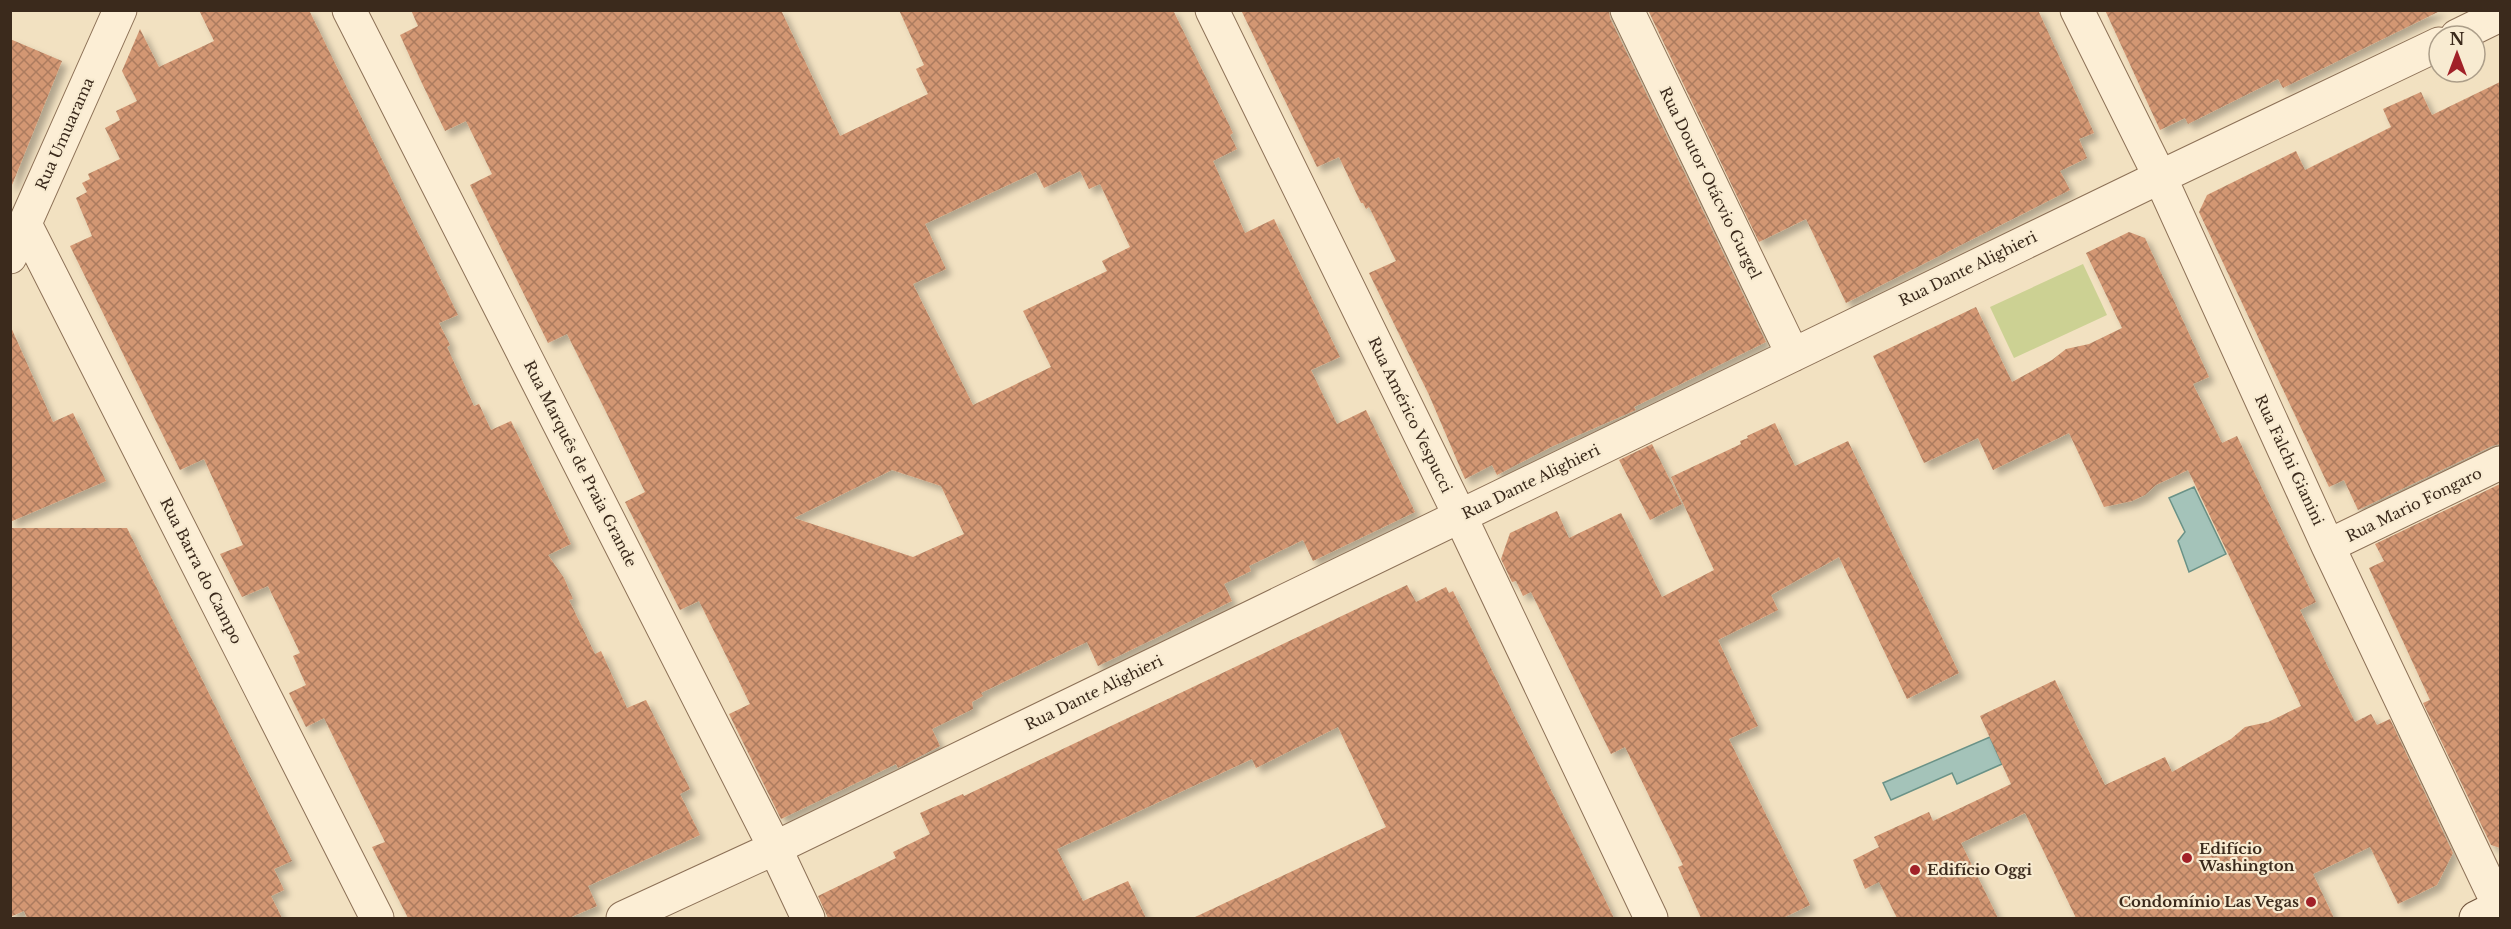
<svg xmlns="http://www.w3.org/2000/svg" width="2511" height="929" font-family="'Libre Baskerville',serif">
<style>
.garden{fill:#ccd193}
.water{fill:#a4c3b9;stroke:#6a9287;stroke-width:1.5}
.building{fill:url(#building-cross-hatch);fill-rule:evenodd;filter:url(#shadow)}
.lines{fill:none;stroke-linecap:round;stroke-linejoin:round}
.street-casing{stroke:#8d7157;stroke-width:35}
.secondary-casing{stroke:#6e523a;stroke-width:35}
.street{stroke:#fceed5;stroke-width:33}
.secondary{stroke:#fceed5;stroke-width:33}
.poi-dot{fill:#a12128;stroke:#f8ebd1;stroke-width:2}
.labels{text-anchor:middle;stroke-width:4.5;stroke-linejoin:round;paint-order:stroke}
.street-label{font-size:15px;fill:#3b2a1c;stroke:#f8ebd1}
.poi-label{font-size:15px;font-weight:bold;fill:#3b2a1c;stroke:#f8ebd1;text-anchor:start}
</style>
<defs>
<pattern id="building-cross-hatch" width="8" height="8" patternUnits="userSpaceOnUse" patternTransform="scale(1.5)"><rect width="8" height="8" fill="#d39773"/><path d="M0 0l8 8M0 8l8-8" fill="none" stroke="#ac7b5e"/></pattern>
<filter id="shadow"><feDropShadow dx="5.5" dy="5.5" stdDeviation="3" flood-color="#0004"/></filter>
</defs>
<rect width="100%" height="100%" fill="#f2e1c1"/>
<path class="garden" d="M2083,264L2107,315L2014,358L1990,307Z"/>
<path class="water" d="M2194,487L2226,554L2189,572L2178,541L2185,532L2169,498Z
M1990,737L2002,764L1957,784L1952,773L1891,800L1883,783Z"/>
<path class="building" d="M199,10H309L458,315L439,323L450,345L447,347L474,406L479,404L491,430L511,421L571,544L548,555L564,578L573,599L569,600L595,654L601,651L627,708L646,700L690,789L680,794L700,835L588,886L597,906L569,918H408L372,847L385,842L324,718L306,727L289,693L306,685L293,656L300,653L268,586L242,597L220,554L243,545L204,459L180,470L70,246L92,236L76,198L87,192L82,183L90,179L88,174L120,159L105,128L120,120L116,111L137,101L122,71L140,29L159,67L214,41Z
M411,10H781L840,136L928,94L916,69L924,65L899,10H1173L1233,133L1230,135L1237,149L1213,161L1245,233L1274,219L1340,357L1311,370L1337,424L1366,410L1415,512L1313,561L1303,540L1249,566L1251,571L1224,584L1232,601L1098,666L1087,642L981,693L983,696L972,702L973,709L932,729L940,746L898,768L896,764L781,819L729,714L750,704L699,601L680,610L625,502L645,492L608,416L567,334L548,343L470,185L492,174L466,121L445,131L419,77L400,35L418,26ZM1080,171L1089,189L1100,184L1130,247L1102,261L1107,271L1023,311L1051,367L973,405L913,284L946,269L925,224L1036,172L1044,188ZM892,470L941,486L964,534L913,557L794,518Z
M1241,10H1609L1610,18L1766,342L1634,407L1636,410L1551,447L1497,475L1492,465L1465,479L1429,395L1369,273L1396,261L1369,207L1366,209L1363,203H1361L1339,157L1317,167Z
M1648,10H2038L2094,133L2079,139L2087,158L2060,171L2070,190L1846,303L1806,219L1759,242Z
M2105,10H2442L2283,88L2278,79L2188,124L2185,118L2160,130Z
M10,39L62,61L12,185H10Z
M2500,82V444L2492,446L2358,510L2344,480L2329,487L2199,212L2207,195L2296,151L2305,170L2391,127L2383,109L2421,92L2432,115Z
M2129,232L2145,238L2209,377L2193,384L2222,443L2237,436L2316,602L2300,610L2355,722L2371,714L2377,725L2390,719L2453,853L2437,885L2398,904L2370,847L2313,874L2334,918H2076L2025,813L1961,843L1998,918H1897L1879,882L1865,889L1853,860L1879,847L1874,837L1929,812L1933,821L2011,784L1980,716L2055,680L2105,785L2165,757L2172,772L2231,739L2245,727L2268,722L2301,706L2188,470L2156,485L2145,495L2132,501L2104,507L2069,433L1993,470L1978,438L1924,463L1873,356L1976,307L2012,382L2052,360L2066,349L2089,344L2122,328L2086,253Z
M10,325L53,422L73,413L106,481L10,522Z
M1775,423L1795,466L1848,441L1959,673L1907,699L1839,557L1771,595L1778,610L1718,640L1758,726L1729,739L1810,905L1783,918H1701L1678,867L1683,865L1625,747L1611,754L1531,592L1523,596L1516,581L1512,582L1501,559L1510,533L1557,511L1569,538L1621,513L1662,597L1714,570L1671,477L1741,444L1740,441L1748,438L1747,436Z
M1652,444L1682,504L1650,520L1619,460Z
M2500,484V848L2491,845L2423,703L2430,700L2369,568L2384,561L2375,544Z
M10,528H127L292,861L274,869L284,890L271,896L282,918H27L24,911L10,917Z
M1407,585L1416,602L1446,587L1449,593L1453,591L1614,918H1193L1386,827L1338,727L1256,768L1252,759L1057,849L1083,901L1128,881L1146,918H828L818,896L896,858L893,852L930,834L920,813L963,794L964,796Z"/>
<g class="lines">
<defs>
<path id="street" d="M349,10L775,848L808,918
M1212,10L1460,516L1651,918
M1627,10L1793,355
M2077,10L2160,177L2328,546L2500,908
M2457,36L2500,15
M25,224L377,918
M10,257L120,10
M2328,546L2500,463
M623,918L775,848L2160,177L2439,44"/>
<path id="secondary" d="M2476,918L2500,906"/>
</defs>
<use href="#street" class="street-casing"/>
<use href="#secondary" class="secondary-casing"/>
<use href="#street" class="street"/>
<use href="#secondary" class="secondary"/>
</g>
<g class="poi-dot">
<circle cx="2187" cy="858" r="6"/>
<circle cx="1915" cy="870" r="6"/>
<circle cx="2311" cy="902" r="6"/>
</g>
<g class="labels">
<g class="street-label">
<text transform="translate(65 134) rotate(-66)" y="5">Rua Umuarama</text>
<text transform="translate(1710 183) rotate(64)" y="5">Rua Doutor Otácvio Gurgel</text>
<text transform="translate(1968 269) rotate(-26)" y="5">Rua Dante Alighieri</text>
<text transform="translate(1410 415) rotate(64)" y="5">Rua Américo Vespucci</text>
<text transform="translate(2289 460) rotate(65)" y="5">Rua Falchi Gianini</text>
<text transform="translate(580 464) rotate(63)" y="5">Rua Marquês de Praia Grande</text>
<text transform="translate(1531 482) rotate(-26)" y="5">Rua Dante Alighieri</text>
<text transform="translate(2414 505) rotate(-26)" y="5">Rua Mario Fongaro</text>
<text transform="translate(201 571) rotate(63)" y="5">Rua Barra do Campo</text>
<text transform="translate(1094 693) rotate(-26)" y="5">Rua Dante Alighieri</text>
</g>
<g class="poi-label">
<text x="2199" y="854">Edifício<tspan x="2199" dy="17">Washington</tspan></text>
<text x="1927" y="875">Edifício Oggi</text>
<text x="2299" y="907" text-anchor="end">Condomínio Las Vegas</text>
</g>
</g>
<rect width="2511" height="929" fill="none" stroke="#3b2a1c" stroke-width="24"/>
<g transform="translate(2457 54)"><circle r="28" fill="#f8ebd1" stroke="#ac9e89" stroke-width="1.5"/>
<path d="M0-4.5L10 22L0 15L-10 22Z" fill="#a12128"/>
<text y="-9" font-size="16" font-weight="bold" text-anchor="middle" fill="#3b2a1c">N</text>
</g>
</svg>
